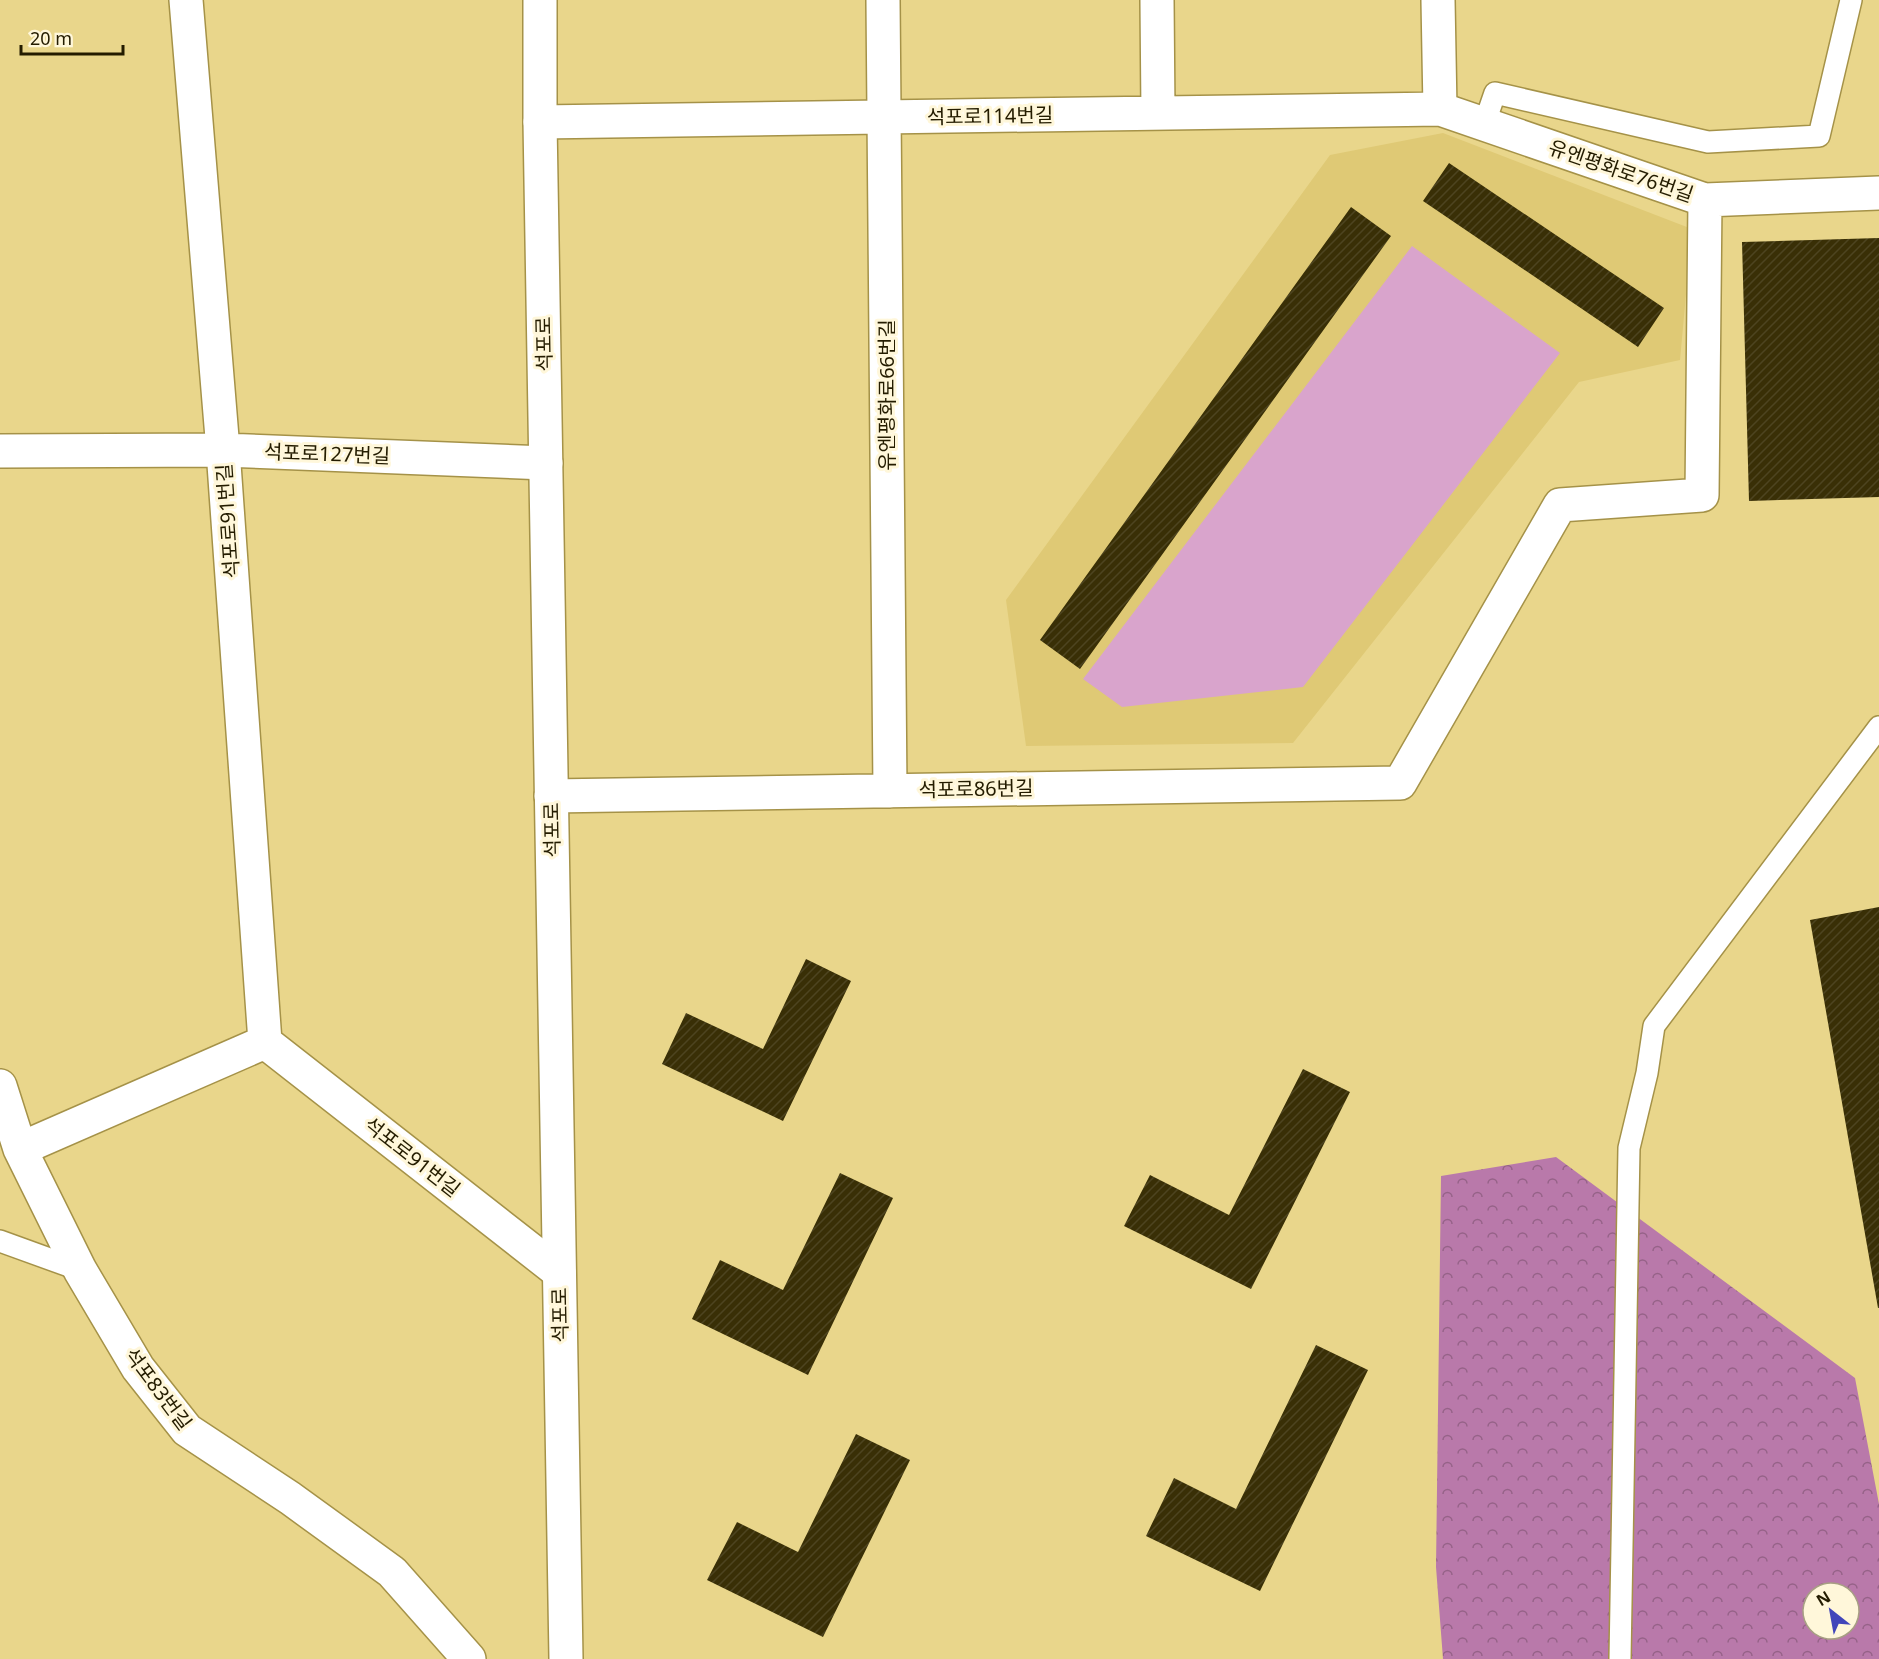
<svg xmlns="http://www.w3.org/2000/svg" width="1879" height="1659" font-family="'Noto Sans','Noto Sans KR',sans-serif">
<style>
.built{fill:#dfc975}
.grass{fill:#d9a4cc}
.forest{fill:url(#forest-crowns);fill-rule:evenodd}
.building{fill:url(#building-hatch)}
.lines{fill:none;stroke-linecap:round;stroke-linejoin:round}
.lane-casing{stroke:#a59248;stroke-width:24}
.street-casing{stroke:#a59248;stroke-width:36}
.secondary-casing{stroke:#a59248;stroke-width:36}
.lane{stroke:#fff;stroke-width:21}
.street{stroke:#fff;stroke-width:33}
.secondary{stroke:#fff;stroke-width:33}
.labels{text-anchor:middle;stroke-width:6;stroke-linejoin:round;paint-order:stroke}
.street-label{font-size:20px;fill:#241c00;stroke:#fff7da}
</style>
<defs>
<pattern id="forest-crowns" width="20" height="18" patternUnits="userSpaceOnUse" patternTransform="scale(1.5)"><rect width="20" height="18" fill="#b979aa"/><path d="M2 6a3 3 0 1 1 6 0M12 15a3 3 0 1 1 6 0" fill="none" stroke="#966288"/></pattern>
<pattern id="building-hatch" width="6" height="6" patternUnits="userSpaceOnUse" patternTransform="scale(1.5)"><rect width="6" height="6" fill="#392f06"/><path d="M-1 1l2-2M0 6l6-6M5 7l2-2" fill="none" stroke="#4d4420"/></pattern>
</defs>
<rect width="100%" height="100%" fill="#e9d68b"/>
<path class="built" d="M1443,133L1692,229L1680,360L1579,382L1293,743L1026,746L1006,600L1330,155Z"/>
<path class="grass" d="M1412,246L1560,353L1303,687L1122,707L1083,679Z"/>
<path class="forest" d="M1556,1157L1855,1378L1879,1504V1659H1443L1436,1567L1441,1176ZM1813,1593H1849V1629H1813Z"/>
<path class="building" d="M1449,163L1664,308L1638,347L1423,201Z
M1351,207L1391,236L1080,669L1040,640Z
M1879,238V497L1749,501L1742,242Z
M1879,907V1308H1878L1810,920Z
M806,959L851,981L783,1121L662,1064L686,1013L763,1049Z
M1303,1069L1350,1092L1251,1289L1124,1226L1150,1175L1229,1215Z
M840,1173L893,1198L808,1375L692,1319L720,1260L783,1290Z
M1316,1345L1368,1370L1260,1591L1146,1536L1174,1478L1236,1509Z
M856,1434L910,1460L823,1637L707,1580L737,1522L798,1552Z"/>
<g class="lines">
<defs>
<path id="lane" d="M1484,125L1495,93L1708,142L1819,136L1851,0
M0,1241L80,1270
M1620,1659L1629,1148L1647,1073L1654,1026L1879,727"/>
<path id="street" d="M883,0L890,791
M1157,0L1158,113
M1438,0L1440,109
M540,122L1440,109L1705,200L1879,193
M0,451L223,450L546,463
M551,796L1400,783L1560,505L1702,495L1705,200
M265,1042L559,1272
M0,1086L20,1149L80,1270L138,1368L187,1430L290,1498L392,1572L469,1659
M20,1149L265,1042L223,450L186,0"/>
<path id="secondary" d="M540,0V122L566,1659"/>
</defs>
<use href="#lane" class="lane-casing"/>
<use href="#street" class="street-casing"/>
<use href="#secondary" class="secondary-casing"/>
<use href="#lane" class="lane"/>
<use href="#street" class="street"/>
<use href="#secondary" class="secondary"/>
</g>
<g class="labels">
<g class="street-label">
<text transform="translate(990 116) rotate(-1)" y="7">석포로114번길</text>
<text transform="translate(1621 171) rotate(19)" y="7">유엔평화로76번길</text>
<text transform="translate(544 344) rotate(-91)" y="7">석포로</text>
<text transform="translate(887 395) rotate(-90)" y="7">유엔평화로66번길</text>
<text transform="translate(327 454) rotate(2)" y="7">석포로127번길</text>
<text transform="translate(228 521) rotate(-94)" y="7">석포로91번길</text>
<text transform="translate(976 789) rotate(-1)" y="7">석포로86번길</text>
<text transform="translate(552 830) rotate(-91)" y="7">석포로</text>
<text transform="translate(412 1157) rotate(38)" y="7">석포로91번길</text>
<text transform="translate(560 1315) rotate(-91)" y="7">석포로</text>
<text transform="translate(158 1389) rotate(53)" y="7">석포83번길</text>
</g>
</g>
<g transform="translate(1831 1611) rotate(329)"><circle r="28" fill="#fff7da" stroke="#a79f83" stroke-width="1.5"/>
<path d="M0-4.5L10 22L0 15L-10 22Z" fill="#4145ba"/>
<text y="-9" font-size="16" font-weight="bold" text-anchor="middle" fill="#241c00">N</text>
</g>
<path d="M21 45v9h102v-9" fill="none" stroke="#241c00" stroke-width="3"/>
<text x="30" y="45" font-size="18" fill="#241c00" stroke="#fff7da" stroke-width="4.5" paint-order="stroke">20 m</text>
</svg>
